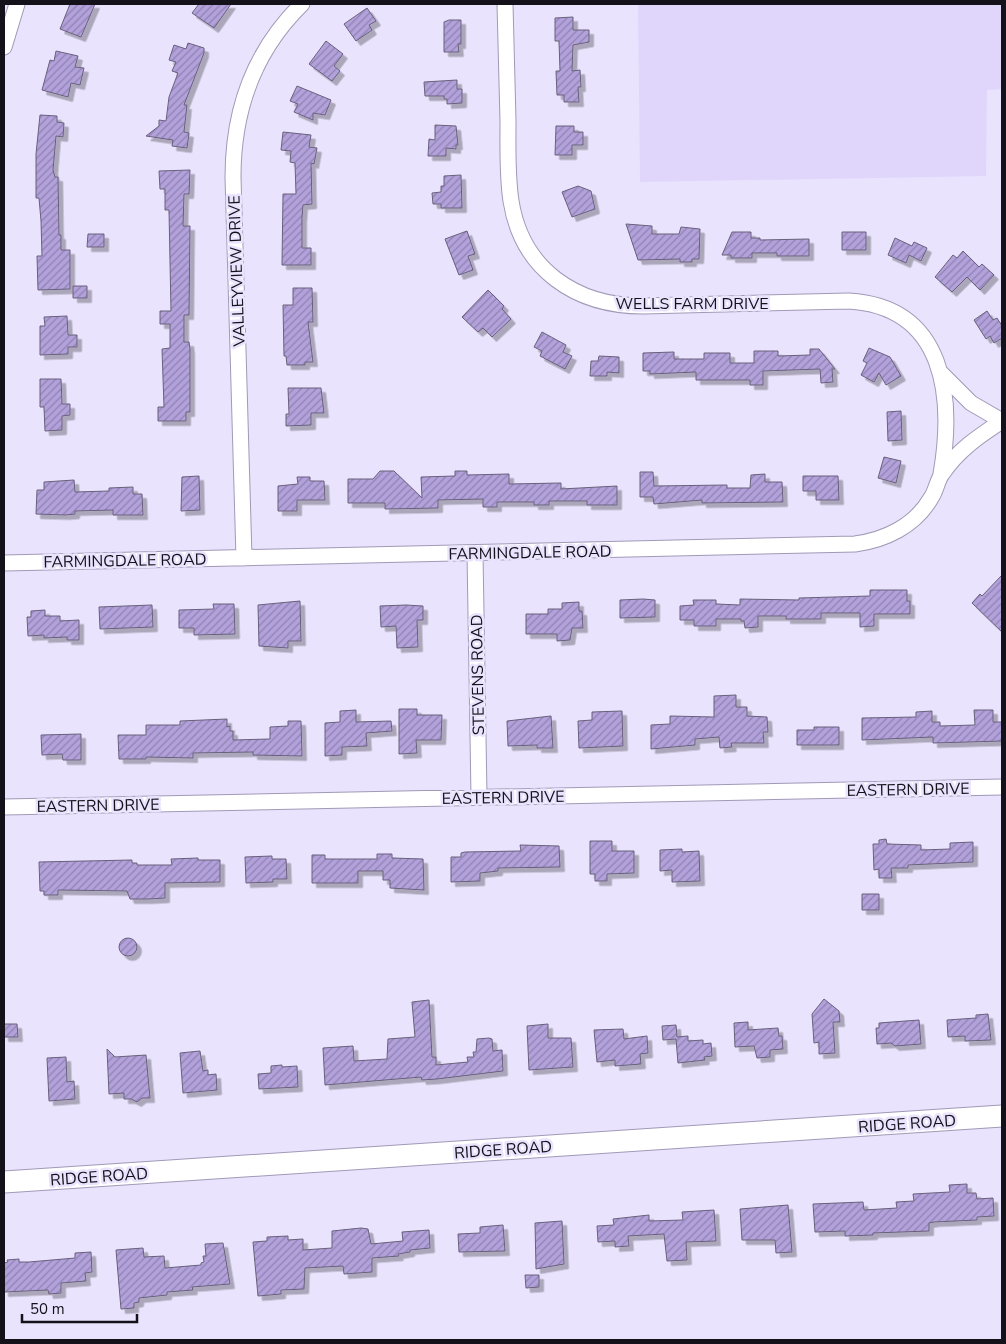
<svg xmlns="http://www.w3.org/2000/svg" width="1006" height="1344" font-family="'Nunito Sans',sans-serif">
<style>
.built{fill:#e0d6fc}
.building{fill:url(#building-hatch);stroke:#68607b;filter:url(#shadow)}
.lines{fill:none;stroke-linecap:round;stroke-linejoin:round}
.street-casing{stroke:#a199b7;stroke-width:17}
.secondary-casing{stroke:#a199b7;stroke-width:23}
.street{stroke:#fff;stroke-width:15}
.secondary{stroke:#fff;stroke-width:21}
.labels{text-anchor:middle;stroke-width:5;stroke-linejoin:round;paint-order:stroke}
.street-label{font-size:16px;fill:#14111b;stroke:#eae3fd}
</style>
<defs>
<pattern id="building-hatch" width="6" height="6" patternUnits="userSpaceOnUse" patternTransform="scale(1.25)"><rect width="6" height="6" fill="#b2a1db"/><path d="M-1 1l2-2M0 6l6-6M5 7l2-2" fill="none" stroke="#9082b1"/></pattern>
<filter id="shadow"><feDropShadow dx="4.5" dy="4.5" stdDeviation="0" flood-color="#0004"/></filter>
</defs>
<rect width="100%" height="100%" fill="#eae3fd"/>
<path class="built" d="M638,4H1002V89L987,90L986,176L640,182Z"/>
<path class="building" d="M70,4H95L81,37L60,29Z
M199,4H231L214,28L192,13Z
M367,8L376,21L369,25L372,30L356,41L344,24Z
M573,17V30H589V42L573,45L572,71L580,70L581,87H578L579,102H564V95H557L556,71H560L559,41H555V18Z
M449,20H461V44H458L459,52H444V22Z
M326,41L343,54L334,66L340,71L332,81L309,64Z
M188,43L204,48V53L184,105H187L184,132L189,133L187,148L172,146L173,140L146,136L159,126V120L166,121L169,97L178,73L172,71L176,62L169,60L174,45L186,49Z
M56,51L78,56L75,67L84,68L80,85L71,83L68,97L42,90L50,60L54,61Z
M457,80V89H462V103L447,104V99H444V96H425L424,82Z
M297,86L331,100L325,115L313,113V120L294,112L298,104L290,101Z
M40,115L57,116V122L64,123L63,137L56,136L53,170L55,177H58L59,235H61V250H70V289L38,290L37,256H42L41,221L39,198H36V154Z
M435,125L456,126L458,145H456V149L446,148V156H428L429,139L435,140Z
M556,126H574V132H583V145H572V155H555Z
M283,132L311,135L309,147L317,148L314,164L311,163L312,204L303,205L302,217V248H311V265H282L283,194H296L295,163L290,162L291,151L281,150Z
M190,170L189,194H184L183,226H190L189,315H184V342H189L190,349V412H186V421H158V407H164L162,349L170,348V324H160V311H171L169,210H165V189H160L159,171Z
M461,175L462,208H441V204H433L432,193L441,192V186H444V176Z
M578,186L591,191L595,209L572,217L562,192Z
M626,224L652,226V234H679L681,227L700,229L699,259H692V262H680V259L638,260Z
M467,231L475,254L468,256L473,270L459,275L445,239Z
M732,232H751V238H760V240L809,239V256H777V253H752V258H731V255H722Z
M842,232H866V250H842Z
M88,234H104V247H87Z
M895,238L912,246L914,242L927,248L921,261L909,255L906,263L888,255Z
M963,251L979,267L982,264L994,275L980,290L967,277L952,292L935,277L953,255L957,258Z
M73,286H87V298H73Z
M293,288H312L313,322H308L313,362H305V365H287L286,356H284L283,305H293Z
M488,290L504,306L502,309L511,319L492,337L483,328L478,332L462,317Z
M987,311L993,320L997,318L1002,326V338L994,343L990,336L986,339L974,320Z
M67,316L68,335H77V347H68V354L40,355V326H45L44,317Z
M542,332L566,345L563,352L572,356L565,369L540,356L542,351L534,347Z
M869,348L890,357L901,376L886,385L879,373L874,382L861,375L867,363L863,361Z
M810,349H819L835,369H832L833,382L821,383L820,369L763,371V385H750V380H696V372L650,374V371H643V353L674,352V359H704V353H730V363H754V351H778V356L810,355Z
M599,356L619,357V373L607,372V376H590L591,361H598Z
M40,379H61L62,404H70V415L62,416V430L45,431L44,407H40Z
M288,388H321L324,413H311V425L286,426V414H289Z
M901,411L902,440L888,441L887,412Z
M884,457L901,461L896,483L878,478Z
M380,471H394L422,498L421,477L455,476V471H467V475L509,474V484L561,483V489L617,486V505H587V501H549V505H534V502H497V507H483V499L438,500V508L385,509V503H348V479H373Z
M640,472H653L654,486L727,485V488H750L751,475L765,474V482H782L783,502L702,503V500L654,504L653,497H640Z
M199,476L200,510L181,511L182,477Z
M803,476H838L839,500H816V491H803Z
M297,477H310V481H324L325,500H297V511H278V486L298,484Z
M74,480L75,492L109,491V488L133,487V494H142L143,515H113V510L75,511V514L65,515L36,514L37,490H44V482Z
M1002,575V632L972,603L980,594L982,596Z
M870,590H907V601H910V614H874V626L860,627V613H821V619H786V616H758V627L745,628L744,621H741V619H716V626H694V620H680V606L694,605L693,600H716V604L740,605V599L799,600V598L870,596Z
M643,599L655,600V617L620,618V600Z
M300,601L301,641H288V648L259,646L258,605Z
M579,602V611H582L583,628H572L570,640L557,641V634H526V614H548V609H562V603Z
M213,604H234L235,634L194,635V628H179V610L214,609Z
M152,605L153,627L100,629L99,607Z
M406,605L423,606V620H417L418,647L397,648L396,626L381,627L380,606Z
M45,610V616H60V621L79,620V640H67V637L44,638V635L28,636L27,617H31V611Z
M736,695V707H747V716L767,717L768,732H763L764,743H731L732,747L720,748L719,737L695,739V745L651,749V725L670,724V716L714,717V696Z
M399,709H417V715H442L441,740H416L417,753L399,754Z
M356,710V722L391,721L392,731L366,733L367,746L342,747V755L325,756V723L340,722V711Z
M974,710H993V722H1002V741L933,743V737L862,740V718L916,717V712L932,711V722H940V726L975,725Z
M622,711L623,746L579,748L578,721L592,720V712Z
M551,716L553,748H537V745L508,746L507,721Z
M227,719V727L230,726V731H233V740L270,739V727L288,726V721H301L302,756L253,755V752L193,753V758L146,757V759H119L118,735H146V725H180V721Z
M814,727H839V745H797V730H814Z
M81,734V760H63L62,754L42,755L41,735Z
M886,839L887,844L921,845V850L950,849V843L973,842V862L908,865V868H891L892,878H879V869L874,870L873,844H879V840Z
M590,841H612V851H634V873L607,874V881H595V874H590Z
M520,845L559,846L560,867L498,868V871L480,873V881L451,882V857H461V853L465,852L521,851Z
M682,849V852L699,851L700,881L672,882V870L660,871V850Z
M377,854H392V858L423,859L424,890L390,888V880H383V871H358V883H312V855H325V859H377Z
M272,856V859H286L287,879H273V882L246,883L245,857Z
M198,858V860H220V882L165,883V898L149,899H130L127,891L58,890V895H44V891H40L39,862L132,860V863H137V865H172L171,859Z
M862,894H879V910H862Z
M119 947a9 9 0 1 1 18 0a9 9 0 1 1-18 0Z
M824,999L839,1011L840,1022H833L835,1053L819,1054V1042L814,1043L812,1014Z
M429,1000L432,1057H436V1065L468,1062L467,1057H474L473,1052H476L477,1039L489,1038L492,1039L493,1051L502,1050L503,1071L437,1079L422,1080L421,1077L325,1085L323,1048L353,1046L354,1061L387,1059L388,1039L415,1037L412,1002Z
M988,1014L991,1040L965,1041V1036L948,1037L947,1020L976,1018V1015Z
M919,1020L921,1044L895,1046L891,1043L877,1044L876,1028H879V1023Z
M748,1022V1030L778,1028L779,1036H782L783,1049L770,1050V1057L757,1058L754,1046L735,1047L734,1023Z
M4,1024H17L18,1037H4Z
M548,1024V1038H571L573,1067L529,1070L527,1026Z
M676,1025L677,1037L688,1036V1041L703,1040V1044L711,1043L712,1056L704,1057L705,1060L678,1063L676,1039L663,1040L662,1026Z
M623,1029L624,1039L647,1036L648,1053L640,1054L641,1064L615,1066V1060L597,1062L594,1030Z
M107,1049L115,1057L146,1055L150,1098H142L137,1102L131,1099H124V1093L109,1094Z
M200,1051L203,1071L208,1070V1075L216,1074L217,1090L183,1093L180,1053Z
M66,1057L67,1082L74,1081L75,1099L49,1101L47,1058Z
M282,1065V1067L297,1066L298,1087L259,1089L258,1074L271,1073V1066Z
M967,1184V1193H976L977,1199L993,1198L994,1216L977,1217V1220L934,1222L929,1223V1231L873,1233V1235L845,1236V1231L815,1232L813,1204L863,1202L864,1210L897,1208L896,1202L914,1201L913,1194L950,1192L949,1185Z
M788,1205L792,1252L776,1253L775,1240H742L740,1209Z
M714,1210L716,1241L686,1242L687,1260L667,1261L664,1234L628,1236L629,1246L615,1247V1241L598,1242L597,1226L614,1225L613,1219L649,1215V1221L683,1220L682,1212Z
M562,1221L564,1264L536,1269L535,1223Z
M503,1225L505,1251L459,1252L458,1234L480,1233V1227Z
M361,1228L368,1229L371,1244L403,1241L402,1232L429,1230L430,1248L410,1250V1252L398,1254L399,1256L372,1258V1272L344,1274L343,1266L305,1268L304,1289L281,1290V1294L258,1296L253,1242L267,1241V1237L288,1236V1240L303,1239V1250L332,1248V1231Z
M223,1243L230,1284L192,1287L193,1290L167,1292V1295L139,1298V1302L134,1303V1308L121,1309L116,1250L143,1248L144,1257L164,1256L165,1268L201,1265V1263L204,1262L203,1256H206L205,1244Z
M91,1252L92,1272L85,1273L86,1281L61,1283V1293L49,1294L48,1290L4,1292V1263L8,1262L7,1260L19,1259V1262H29L75,1258V1253Z
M525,1275H539V1287L526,1288Z"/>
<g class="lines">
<defs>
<path id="street" d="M505,4C506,43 507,82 508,121C508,148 507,175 511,201C522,270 576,306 643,306L849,301C946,307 954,398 941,474
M4,47L17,4
M941,373L971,403L1002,421
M475,553L479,797
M244,558L233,177C233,110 254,51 302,4
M4,563L855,544C885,540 915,526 931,498C936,491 937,481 942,474C958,450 979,436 1002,421
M4,807L1002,787"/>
<path id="secondary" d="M4,1182L1002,1116"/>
</defs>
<use href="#street" class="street-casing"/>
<use href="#secondary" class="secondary-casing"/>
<use href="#street" class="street"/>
<use href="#secondary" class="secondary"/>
</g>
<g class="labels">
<g class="street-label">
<text transform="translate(236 271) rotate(-92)" y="6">VALLEYVIEW DRIVE</text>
<text x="692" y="309">WELLS FARM DRIVE</text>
<text transform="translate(530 552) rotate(-1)" y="6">FARMINGDALE ROAD</text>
<text transform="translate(125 560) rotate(-1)" y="6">FARMINGDALE ROAD</text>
<text transform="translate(477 675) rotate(-91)" y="6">STEVENS ROAD</text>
<text transform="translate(908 789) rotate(-1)" y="6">EASTERN DRIVE</text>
<text transform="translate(503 797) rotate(-1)" y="6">EASTERN DRIVE</text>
<text transform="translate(98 805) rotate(-1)" y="6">EASTERN DRIVE</text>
<text transform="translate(907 1123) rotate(-4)" y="6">RIDGE ROAD</text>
<text transform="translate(503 1149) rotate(-4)" y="6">RIDGE ROAD</text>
<text transform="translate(99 1176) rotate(-4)" y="6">RIDGE ROAD</text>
</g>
</g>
<rect width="1006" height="1344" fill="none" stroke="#14111b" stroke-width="10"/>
<path d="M22 1314v8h115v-8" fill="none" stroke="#14111b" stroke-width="2.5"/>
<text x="30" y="1314" font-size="15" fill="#14111b" stroke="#eae3fd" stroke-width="4" paint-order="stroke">50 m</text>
</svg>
